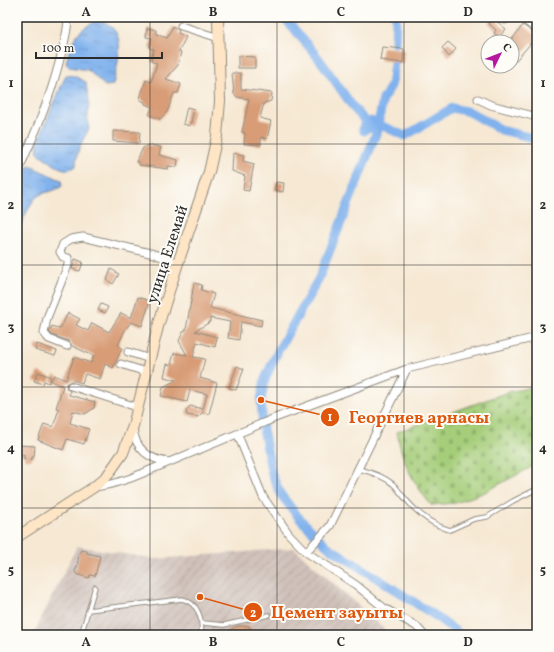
<svg xmlns="http://www.w3.org/2000/svg" width="554" height="652" font-family="Vollkorn,serif">
<style>
.industrial{fill:url(#industrial-furrows)}
.cemetery{fill:url(#cemetery-stones);stroke:#687c52}
.water{fill:url(#water-ripples);stroke:#566e8c}
.lines{fill:none;stroke-linecap:round;stroke-linejoin:round}
.canal{stroke:#81b2ed;stroke-width:9}
.building{fill:#d89c76}
.lane-casing{stroke:#908a7f;stroke-width:5.5}
.street-casing{stroke:#908a7f;stroke-width:9}
.secondary-casing{stroke:#908a7f;stroke-width:12}
.lane{stroke:#fff;stroke-width:3.5}
.street{stroke:#fff;stroke-width:7}
.secondary{stroke:#fde5c5;stroke-width:10}
.grid{fill:none;stroke:#2b2b2b;stroke-width:1;stroke-opacity:0.55}
.labels{text-anchor:middle;stroke-width:4;stroke-linejoin:round;paint-order:stroke}
.street-label{font-size:16px;fill:#2b2b2b;stroke:#fdfcf7}
.leader{fill:none;stroke:#df570e;stroke-width:1.5}
.callout-dot{fill:#df570e;stroke:#fdfcf7;stroke-width:1.5}
.mark-label{font-size:12px;text-anchor:middle;font-weight:bold;fill:#fff}
.callout-label{font-size:17px;text-anchor:middle;font-weight:bold;fill:#df570e;stroke:#fdfcf7;stroke-width:4;stroke-linejoin:round;paint-order:stroke}
.neatline{fill:none;stroke:#2b2b2b;stroke-width:1.5}
.grid-label{font-size:13px;text-anchor:middle;font-weight:bold;fill:#2b2b2b}
</style>
<defs>
<pattern id="industrial-furrows" width="10" height="10" patternUnits="userSpaceOnUse"><rect width="10" height="10" fill="#cfc1ba"/><path d="M-1 1l2-2M0 10L10 0M9 11l2-2" fill="none" stroke="#b2a6a0"/></pattern>
<pattern id="cemetery-stones" width="16" height="16" patternUnits="userSpaceOnUse"><rect width="16" height="16" fill="#a6ce7a"/><path d="M2 7V4a2 2 0 0 1 4 0v3zM10 15v-3a2 2 0 0 1 4 0v3z" fill="#8fb16a"/></pattern>
<pattern id="water-ripples" width="26" height="14" patternUnits="userSpaceOnUse"><rect width="26" height="14" fill="#81b2ed"/><path d="M2 4q2-2 4 0t4 0M15 11q2-2 4 0t4 0" fill="none" stroke="#6a91c0"/></pattern>
</defs>
<rect width="100%" height="100%" fill="#fdfcf7"/>
<filter id="ink" filterUnits="userSpaceOnUse"><feTurbulence type="fractalNoise" baseFrequency=".025" numOctaves="2"/><feDisplacementMap in="SourceGraphic" scale="8" xChannelSelector="R" yChannelSelector="G"/><feConvolveMatrix kernelMatrix="1 2 1 2 8 2 1 2 1" color-interpolation-filters="sRGB"/></filter>
<filter id="wash" filterUnits="userSpaceOnUse"><feTurbulence type="fractalNoise" baseFrequency=".012" numOctaves="4" result="noise"/><feDisplacementMap in="SourceGraphic" scale="16" xChannelSelector="R" yChannelSelector="G"/><feGaussianBlur stdDeviation="0.9" result="paint"/><feColorMatrix in="noise" values="0 0 0 0 0 0 0 0 0 0 0 0 0 0 0 0 0 1.4 0 .05"/><feComposite in="paint" operator="in"/></filter>
<g filter="url(#wash)">
<rect width="100%" height="100%" fill="#f6e8d3"/>
<path class="industrial" d="M77,546L155,559L294,548L391,635H33Z"/>
<path class="cemetery" d="M533,387H537V464L485,492L456,503L431,505C412,481 402,462 397,432L508,392Z"/>
<path class="water" d="M99,20C102,22 107,23 110,26C127,38 116,69 113,85L105,86L88,70L69,67L66,64C70,41 77,29 99,20Z
M66,75L74,76L86,82C86,89 89,95 89,101C89,111 86,119 89,129C82,141 76,152 76,166C63,176 49,160 38,153L37,143Z
M30,166L61,180L62,186C54,192 46,191 38,196C30,202 25,217 20,226L17,225V186L25,168Z"/>
<g class="lines">
<path class="canal" d="M284,17L320,60L353,107L371,128
M395,43L396,17
M394,63L391,86L383,99L376,134L319,278L279,349L265,379L261,400L263,429L272,475L281,495L300,519L327,546L434,615L461,635
M364,131L363,128L371,121L405,136L452,108L470,112L501,130L537,139"/>
</g>
<g id="blocks">
<path class="building" d="M493,18L506,29L499,37L494,33L496,30L488,23Z
M523,25L537,35V48L531,43L512,65V52L515,48L512,46V42H510Z
M173,26L179,31L178,33L186,37L179,51L181,52L178,65L166,79L181,84L178,93H174L167,112L160,119L149,115L152,107L145,104V102L140,100V98L146,80L151,82L157,63L152,62L151,59L154,49L149,48L152,38L146,37L147,28L156,30V34L167,38Z
M448,42L456,49L449,57L442,48Z
M382,47L404,49L403,63L380,60Z
M238,56L255,57V68H238Z
M232,73H241V89L272,93L271,101L264,103L260,118L271,121L267,139L261,137V145L244,144L245,133L242,132L249,99L237,97L234,94Z
M187,107L194,109L190,126L183,124Z
M113,131L140,132L139,143L113,141Z
M148,145L161,147L159,155L178,160L177,167L168,166V169L139,165V162H136L143,148Z
M233,153L244,155L243,161L254,164L249,191L243,190L245,176L232,171Z
M276,182L284,183L283,192L274,190Z
M75,259L83,262L80,271L72,269Z
M111,269L119,274L113,284L107,280Z
M194,283L202,285L201,290L214,294L210,308L262,320L261,326L241,322L239,340L228,338L230,322L210,318V322L195,331L217,337L215,347L197,342L193,357L205,359L200,378L217,383L209,414L203,412L198,417L187,415L186,411L190,406L203,409L207,394L190,390L187,402L161,396L163,387L176,380L164,377L167,364L171,365L174,353L187,355L179,341L183,332L186,330Z
M138,297L150,301L142,326L131,322L125,330L118,345L122,348L113,368L105,364L100,379L85,374L82,383L73,380L66,384L67,389L70,391L69,395L95,402L94,408L85,414L73,411L70,423L89,429L84,444L67,439L63,450L38,440L44,424L53,427L59,409L56,408L63,386L51,381L54,375L66,380L74,357L91,363L94,356L72,346L69,341L52,335L49,332L52,326L60,329L68,313L80,319L76,325L88,331L92,323L109,332L121,313L131,318Z
M101,304L108,307L105,313L98,310Z
M37,344L57,351L55,356L35,350Z
M237,366L244,369L236,390L229,388Z
M38,372L51,377L49,383L44,381L43,384L34,381Z
M17,445L35,446L34,457H32V460L24,459V455H17Z
M81,550L87,551V553L100,556L95,576L90,575L89,578L76,574L75,571L77,567L79,553Z
M238,626H249L253,635H219Z"/>
</g>
</g>
<g filter="url(#ink)">
<use href="#blocks" fill-opacity="0" stroke="#908a7f" stroke-width="1"/>
<g class="lines">
<defs>
<path id="lane" d="M359,469C371,472 383,476 393,484C397,487 399,492 403,496C415,511 432,525 450,530L474,519L487,517L513,501L537,489
M88,610L182,599C199,603 203,620 201,635
M203,623L224,625L269,615
M81,635L95,587"/>
<path id="street" d="M521,17L537,30
M505,20L508,17
M181,26L219,38
M478,99L491,105L537,117
M17,173C34,137 49,101 59,63C63,47 68,33 68,17
M67,346L49,339L44,333L47,318L68,265V258L63,257L60,252L63,244L71,239L83,237L154,254L178,263
M128,352L150,359
M121,364L146,372
M71,386L137,407
M133,428C135,449 149,460 170,462
M238,435L263,497L289,534L306,552L356,585L384,608L416,626L424,635
M95,487L112,484L131,478L275,418L407,369L537,337
M306,552L330,526L407,369"/>
<path id="secondary" d="M17,537L94,487L107,476L123,453L133,426L159,323L178,263L209,172L217,136L220,101L218,17"/>
</defs>
<use href="#lane" class="lane-casing"/>
<use href="#street" class="street-casing"/>
<use href="#secondary" class="secondary-casing"/>
<use href="#lane" class="lane"/>
<use href="#street" class="street"/>
<use href="#secondary" class="secondary"/>
</g>
</g>
<path class="grid" d="M150,17V635M277,17V635M404,17V635M17,144H537M17,265H537M17,387H537M17,508H537"/>
<g class="labels">
<g class="street-label">
<text transform="translate(166 254) rotate(-72)" y="6">улица Елемай</text>
</g>
</g>
<path class="leader" d="M261 400L330 417M200 597L253 612"/>
<g class="callout-dot">
<circle cx="261" cy="400" r="4"/>
<circle cx="200" cy="597" r="4"/>
<circle cx="330" cy="417" r="10"/>
<circle cx="253" cy="612" r="10"/>
</g>
<g class="mark-label">
<text x="330" y="421">1</text>
<text x="253" y="617">2</text>
</g>
<g class="callout-label">
<text x="419" y="423">Георгиев арнасы</text>
<text x="337" y="618">Цемент зауыты</text>
</g>
<rect width="554" height="652" fill="none" stroke="#fdfcf7" stroke-width="44"/>
<g transform="translate(500 54) rotate(47)"><circle r="19" fill="#fdfcf7" stroke="#a9a8a5"/>
<path d="M0-3L7 15L0 10L-7 15Z" fill="#b5179e"/>
<text y="-6" font-size="11" font-weight="bold" text-anchor="middle" fill="#2b2b2b">С</text>
</g>
<path d="M36 52v6h126v-6" fill="none" stroke="#2b2b2b" stroke-width="2"/>
<text x="42" y="52" font-size="12" fill="#2b2b2b" stroke="#fdfcf7" stroke-width="3" paint-order="stroke">100 m</text>
<rect x="22" y="22" width="510" height="608" class="neatline"/>
<g class="grid-label">
<text x="86" y="16">A</text>
<text x="213" y="16">B</text>
<text x="341" y="16">C</text>
<text x="468" y="16">D</text>
<text x="11" y="87">1</text>
<text x="543" y="87">1</text>
<text x="11" y="209">2</text>
<text x="543" y="209">2</text>
<text x="11" y="331">3</text>
<text x="543" y="331">3</text>
<text x="11" y="452">4</text>
<text x="543" y="452">4</text>
<text x="11" y="574">5</text>
<text x="543" y="574">5</text>
<text x="86" y="646">A</text>
<text x="213" y="646">B</text>
<text x="341" y="646">C</text>
<text x="468" y="646">D</text>
</g>
</svg>
